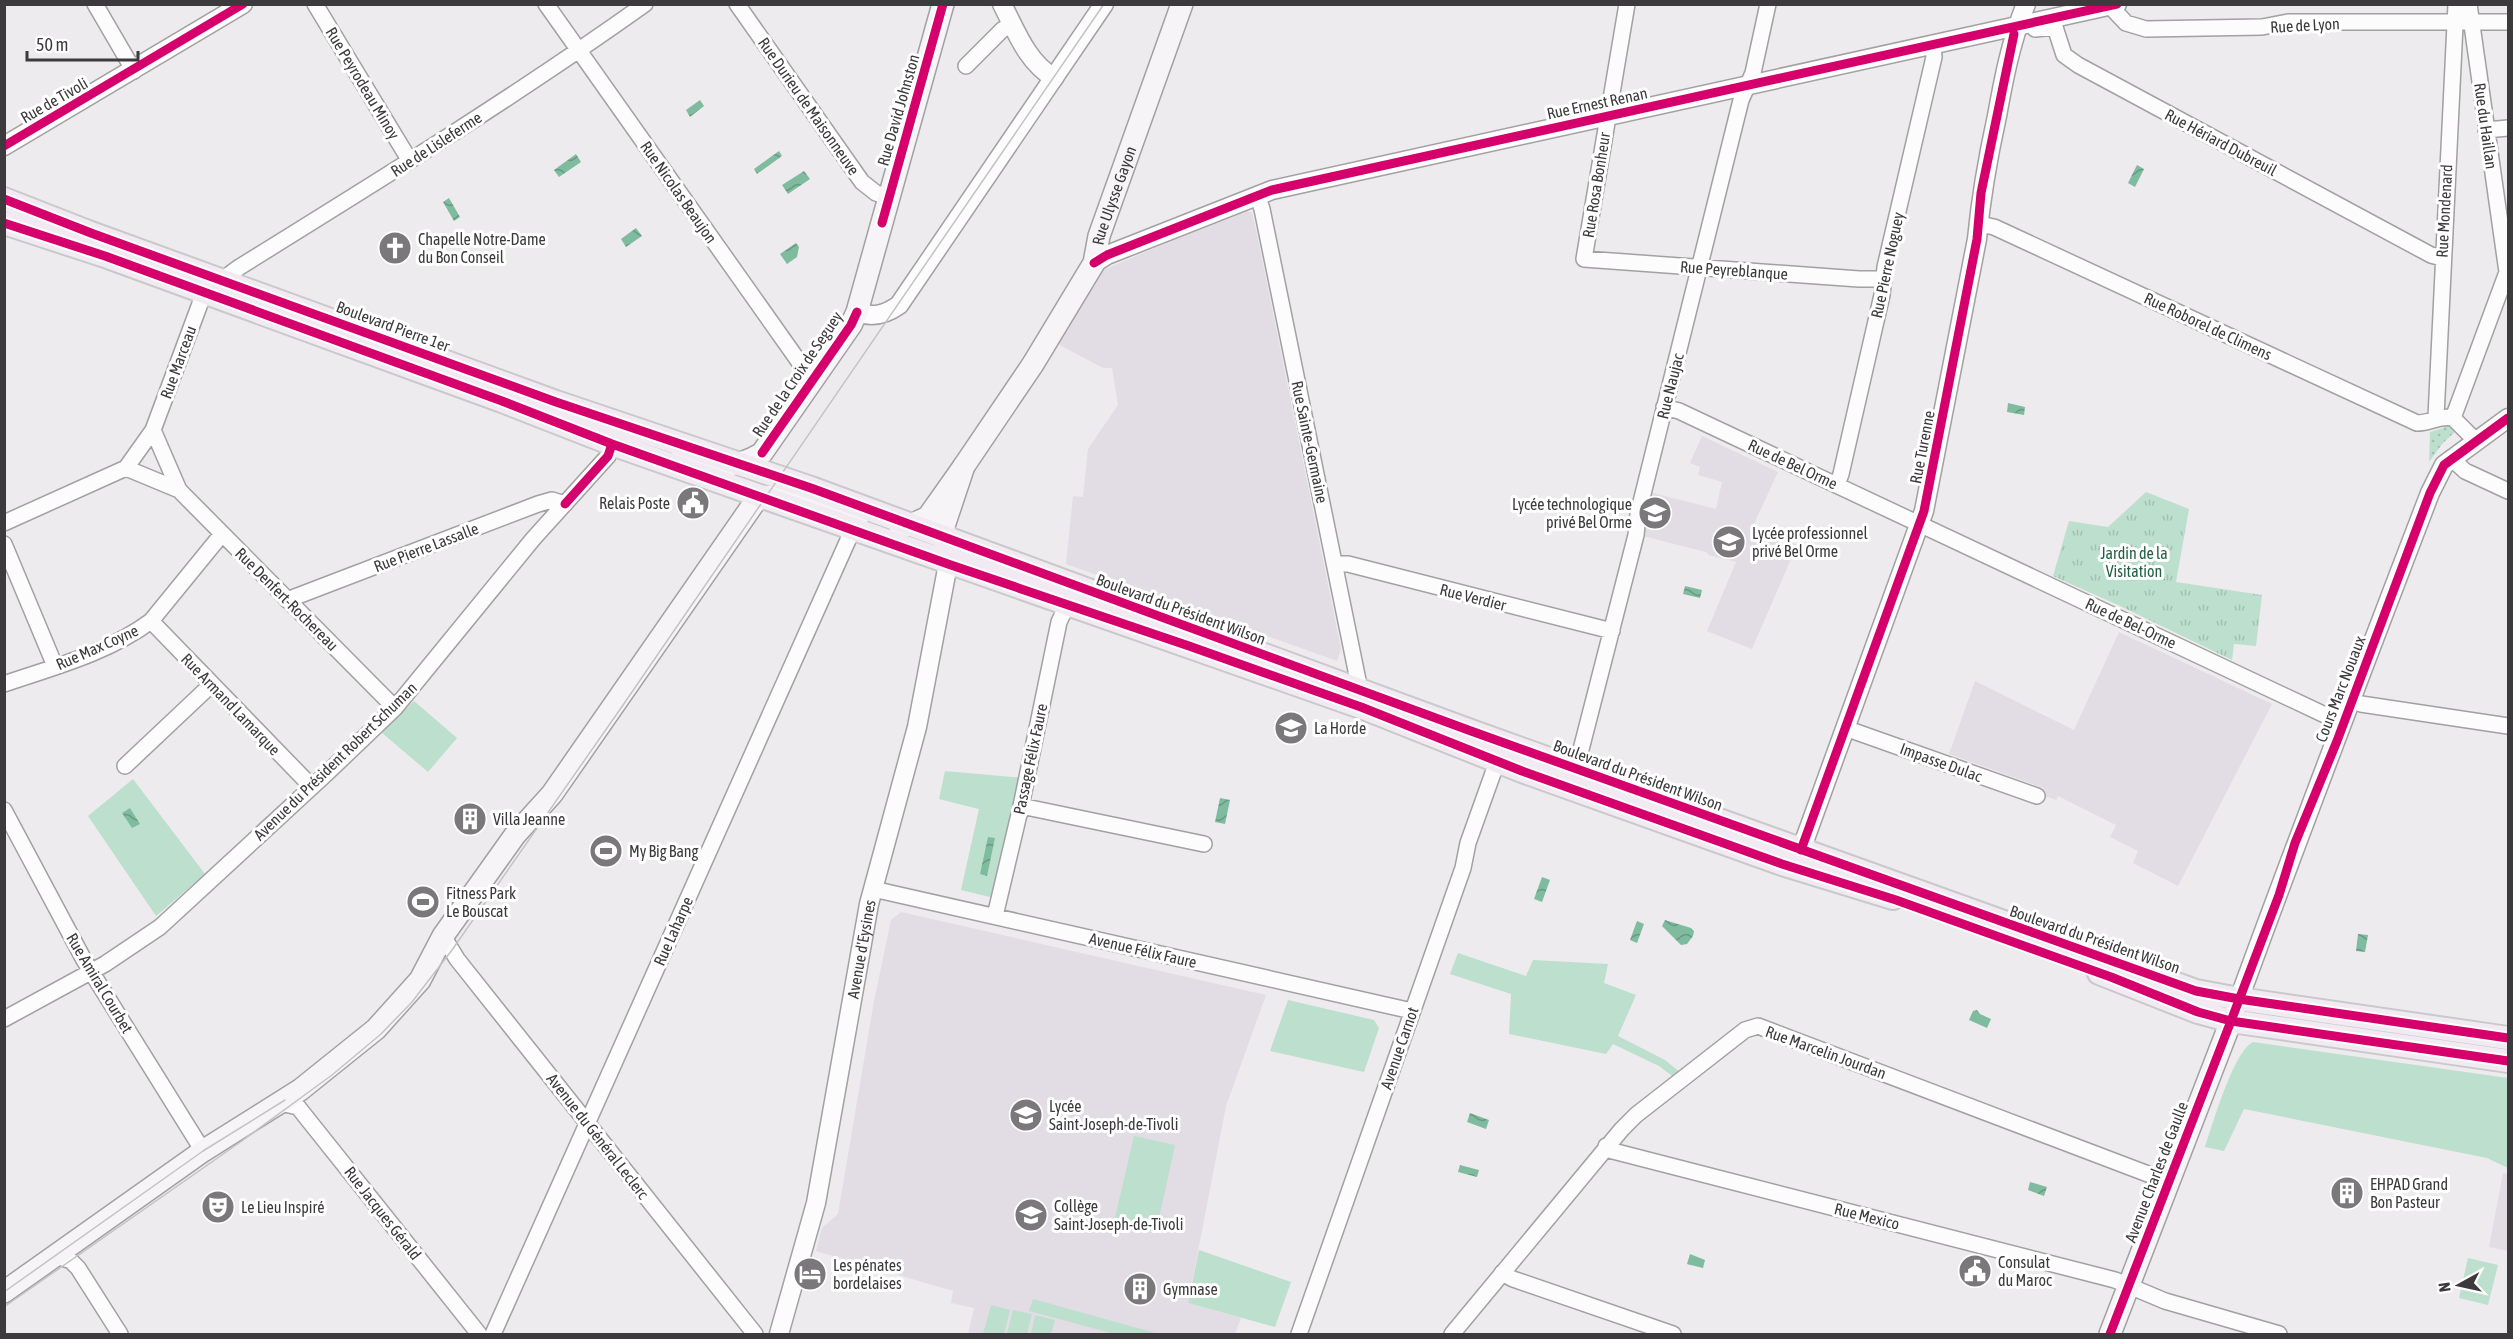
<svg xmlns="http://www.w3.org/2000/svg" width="2513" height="1339" font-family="'Asap Condensed',sans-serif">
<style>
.built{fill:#e2dce4}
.grass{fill:url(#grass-dots)}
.park{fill:url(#park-tufts)}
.garden{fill:#bddfcd}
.water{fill:url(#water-waves)}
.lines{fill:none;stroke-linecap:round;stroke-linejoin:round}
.minor-casing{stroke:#a2a0a2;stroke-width:18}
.tertiary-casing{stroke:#a2a0a2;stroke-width:21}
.secondary-casing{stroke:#a2a0a2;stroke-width:24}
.primary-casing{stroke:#cac9ca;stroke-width:26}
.minor{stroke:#fcfcfc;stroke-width:15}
.tertiary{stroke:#fcfcfc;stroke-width:18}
.secondary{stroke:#f6f4f7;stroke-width:21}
.primary{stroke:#f1eaf3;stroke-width:22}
.tram{stroke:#c4c3c4;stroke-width:1.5}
.cycleway-casing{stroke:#fff;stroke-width:13}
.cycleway{stroke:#d6006c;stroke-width:9}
.labels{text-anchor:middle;stroke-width:6;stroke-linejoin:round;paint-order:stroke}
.street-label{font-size:16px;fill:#3c3a3c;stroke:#fff}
.poi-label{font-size:16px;fill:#3c3a3c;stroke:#fff;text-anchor:start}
.park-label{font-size:16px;fill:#216143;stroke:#fff}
</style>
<defs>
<pattern id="grass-dots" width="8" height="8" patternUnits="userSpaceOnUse" patternTransform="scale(1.5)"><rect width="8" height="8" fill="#bddfcd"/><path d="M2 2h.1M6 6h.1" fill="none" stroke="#a3c0b1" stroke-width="1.8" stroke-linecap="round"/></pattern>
<pattern id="park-tufts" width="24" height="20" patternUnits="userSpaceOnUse" patternTransform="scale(1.5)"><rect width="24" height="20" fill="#bddfcd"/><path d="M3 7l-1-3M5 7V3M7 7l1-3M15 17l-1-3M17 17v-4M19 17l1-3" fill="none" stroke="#a3c0b1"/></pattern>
<pattern id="water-waves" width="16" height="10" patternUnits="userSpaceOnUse" patternTransform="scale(1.5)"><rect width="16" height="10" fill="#7fbb9e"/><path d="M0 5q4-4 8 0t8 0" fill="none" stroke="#699982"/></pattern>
</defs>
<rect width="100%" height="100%" fill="#edebee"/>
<path class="built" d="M1245,210L1252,213L1258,239L1341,649L1337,661L1066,564L1073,496L1083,497L1088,449L1118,405L1112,368H1103L1056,343L1098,272Z
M1702,436L1778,472L1753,526L1797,545L1752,649L1707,631L1736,562L1708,555V553L1702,551L1643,536L1653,493L1716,509L1722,482L1698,475L1700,467L1690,463Z
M2119,632L2272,704L2178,886L2133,863L2138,851L2110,837L2116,825L2058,796L2056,800L2042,795L2044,788L1949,754L1975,681L2074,730Z
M901,912L1266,995L1226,1106L1188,1303L1241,1318L1235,1334H968L974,1308L951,1303L953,1291L816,1251L822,1228L838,1214L874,1001L891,920Z
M2503,1173L2508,1174V1251L2489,1247Z"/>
<path class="grass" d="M2449,423L2457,430L2443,443L2429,462L2430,432L2443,428L2445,425Z"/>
<path class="park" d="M2146,492L2189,509L2176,582L2262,595L2256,646L2234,644L2232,660L2118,605L2053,576L2069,521L2108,527Z"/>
<path class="garden" d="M414,701L457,738L428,772L381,732Z
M945,771L1023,778L994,898L961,890L979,809L939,799Z
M133,779L205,874L156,916L88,816Z
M1458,953L1526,976L1533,960L1608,964L1604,983L1636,995L1618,1036L1665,1060L1681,1073L1675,1078L1659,1066L1613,1044L1606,1054L1509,1034L1511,994L1450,974Z
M1288,1000L1374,1020L1379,1028L1364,1072L1270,1051Z
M2253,1042L2508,1078V1168L2487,1158L2244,1109L2224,1151L2205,1147C2213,1124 2233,1052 2253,1042Z
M1134,1136L1175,1145L1156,1232L1114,1222Z
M1199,1250L1291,1282L1275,1327L1188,1303Z
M2468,1258L2498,1265L2488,1305L2459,1298Z
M1033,1299L1159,1334H1115L1029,1311Z
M991,1305L1010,1310L1004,1334H983Z
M1013,1310L1032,1314L1027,1334H1007Z
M1035,1315L1055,1320L1051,1334H1031Z"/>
<path class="water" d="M700,100L704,106L690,117L686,110Z
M779,151L782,156L757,174L754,169Z
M576,154L581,162L559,177L554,170Z
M2137,165L2144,169L2135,187L2128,183Z
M804,171L810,179L788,194L782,185Z
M449,198L460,217L454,221L443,202Z
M636,228L642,236L626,247L621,239Z
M796,243L799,247L797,257L787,264L780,254Z
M2008,403L2025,407L2024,415L2007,412Z
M1685,586L1702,590L1700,598L1683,594Z
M1220,798L1230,800L1225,824L1215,822Z
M130,808L140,824L132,828L122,813Z
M988,837L995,838L987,876L980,874Z
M1542,877L1550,880L1542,902L1534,899Z
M1665,920L1691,928L1694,931L1693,936L1687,944L1681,945L1662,926Z
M1637,921L1644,924L1637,943L1630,940Z
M2358,934L2368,935L2365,952L2356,951Z
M1977,1010L1980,1014L1991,1019L1987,1028L1969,1020L1973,1011Z
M1470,1113L1489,1120L1486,1129L1467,1122Z
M1460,1165L1479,1170L1477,1177L1458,1172Z
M2030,1182L2047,1187L2044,1196L2028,1190Z
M1690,1254L1705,1260L1703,1268L1687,1264Z"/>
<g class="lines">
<defs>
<path id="minor" d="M95,4L134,71
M315,4L410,161
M546,4L802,366L814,377
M737,4L862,182L876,193L889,197
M1627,4L1584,259L1859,279H1884
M2110,6L2126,23L2146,29L2262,27L2288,22H2508
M2035,29L2055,27L2064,55L2078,65L2431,255L2442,258
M966,66L1002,30L1012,24
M2486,130L2508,128
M1257,195L1262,209L1360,690
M1979,224L1994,227L2417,423C2431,423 2439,415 2453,418L2476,441
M227,282L230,274L238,268C375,183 513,98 645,4
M1664,407L1679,411L2342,723
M2436,417L2456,4
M2453,418L2507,272L2469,4
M153,430L179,490L126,468L153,430L204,293
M2451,458L2465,471L2508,491
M1837,485L1841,474L1882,295L1885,267L1934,57L1933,45
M179,490L395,708
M4,523L126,468
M4,544L55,666
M1335,564H1348L1612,631
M287,600L538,504L552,500L565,504
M151,621L312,787
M4,684C54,667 108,653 151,621L222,534
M2351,700L2361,704L2508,726
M1845,728L2037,796
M125,766L212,684
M1576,769L1636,535L1638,514L1741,100L1753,73L1768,4
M1021,806L1204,844
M4,810L84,960L203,1151
M873,889L1412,1011
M995,916L1021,806L1059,622L1068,603
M443,936L457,959L755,1334
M4,1019L105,964L160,927L326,774L395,708L533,539L608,456L612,444V437
M280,1103L298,1107L479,1334
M1606,1146L1609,1150L2115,1280L2165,1301L2279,1334
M53,1255L71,1261L78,1268L120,1334
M1502,1273L1513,1279L1673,1334
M493,1334L853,529
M1299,1334L1463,868L1468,843L1497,762L1495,753
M1452,1334L1622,1129L1636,1115L1745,1030L1758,1026L2169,1182"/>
<g id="tertiary">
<path d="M1002,4C1016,31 1027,62 1054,78"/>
<path d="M4,146L243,4"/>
<path d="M1094,263L1107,255L1272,190L2117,4"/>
<path d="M857,312C872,318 885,315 899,305L1104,4"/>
<path d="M1801,850L1924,511L1977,239C1981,197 1988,157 1997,116C2004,77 2011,41 2026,4"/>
<path d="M2235,1010C2298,837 2364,665 2430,493L2444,465L2508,418"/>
<path id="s1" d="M779,1334L816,1203L869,904L917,727L948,564L964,562"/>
</g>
<g id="secondary">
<path d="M679,461C710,466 734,471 762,453L851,325L857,312L943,4"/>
<path d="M900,526L911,525L928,517L964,466"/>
<path id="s2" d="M946,553L944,526L964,466L1033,364L1094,263L1099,236L1182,4"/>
<path d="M4,1292L203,1151L300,1090L376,1029L420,980L443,936L515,835L552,794L759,496L800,498L858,517"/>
<path d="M2110,1334L2231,1021"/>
</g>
<path id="primary" d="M4,199L91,233L556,402L811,488L1471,731L2196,991L2239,999L2508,1038
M4,223L105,256L502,401L612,444L1361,707L1522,771L1782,864L1893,898
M2099,973L2198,1012L2231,1021L2508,1061"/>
</defs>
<use href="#minor" class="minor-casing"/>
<use href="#tertiary" class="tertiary-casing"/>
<use href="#secondary" class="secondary-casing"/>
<use href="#primary" class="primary-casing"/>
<use href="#minor" class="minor"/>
<use href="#tertiary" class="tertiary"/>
<use href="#secondary" class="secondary"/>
<use href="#primary" class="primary"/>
<path class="tram" d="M4,1292L203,1151L285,1100
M4,1307L239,1143L332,1075L381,1034L412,1002L452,950L621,708L1104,4"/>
<defs>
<path id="cycleway" d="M4,146L243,4
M4,199L91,233L556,402L811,488L1471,731L2196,991L2239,999L2508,1038
M4,223L105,256L502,401L612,444L948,564L1189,646L1361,707L1522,771L1782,864L1896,900L2111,977L2198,1012L2231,1021L2508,1061
M882,223L943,4
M1094,263L1107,255L1272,190L2117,4
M762,453L851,325L857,312
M565,504L608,456L612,444
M1801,850L1924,511L1977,239L1981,193L2014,34
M2110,1334L2231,1021L2279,895L2295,843L2337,741L2430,493L2444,465L2508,418"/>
</defs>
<use href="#cycleway" class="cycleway-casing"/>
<use href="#cycleway" class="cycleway"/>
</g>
<defs>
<symbol id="church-disc" viewBox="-11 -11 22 22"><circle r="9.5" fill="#7a787a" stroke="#fff"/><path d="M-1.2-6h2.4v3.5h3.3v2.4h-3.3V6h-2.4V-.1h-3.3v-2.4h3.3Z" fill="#fff"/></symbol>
<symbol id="civic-disc" viewBox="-11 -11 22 22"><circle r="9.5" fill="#7a787a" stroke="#fff"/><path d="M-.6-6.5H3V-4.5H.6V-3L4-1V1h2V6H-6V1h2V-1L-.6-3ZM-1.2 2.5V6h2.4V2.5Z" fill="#fff"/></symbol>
<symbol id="school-disc" viewBox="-11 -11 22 22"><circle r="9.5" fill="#7a787a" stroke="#fff"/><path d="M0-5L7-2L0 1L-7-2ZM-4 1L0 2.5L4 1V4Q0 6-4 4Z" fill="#fff"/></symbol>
<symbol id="university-disc" viewBox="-11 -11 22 22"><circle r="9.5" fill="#7a787a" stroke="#fff"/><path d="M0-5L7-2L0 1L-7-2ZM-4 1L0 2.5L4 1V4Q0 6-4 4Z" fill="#fff"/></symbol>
<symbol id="building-disc" viewBox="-11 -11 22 22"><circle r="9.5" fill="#7a787a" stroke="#fff"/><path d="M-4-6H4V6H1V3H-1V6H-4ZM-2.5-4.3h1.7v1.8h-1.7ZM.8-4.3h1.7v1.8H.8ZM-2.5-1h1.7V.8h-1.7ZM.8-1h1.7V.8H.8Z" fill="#fff"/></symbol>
<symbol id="stadium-disc" viewBox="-11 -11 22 22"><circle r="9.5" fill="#7a787a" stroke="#fff"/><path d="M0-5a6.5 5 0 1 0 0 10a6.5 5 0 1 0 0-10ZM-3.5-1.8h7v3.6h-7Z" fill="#fff"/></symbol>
<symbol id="theatre-disc" viewBox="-11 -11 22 22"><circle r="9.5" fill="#7a787a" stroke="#fff"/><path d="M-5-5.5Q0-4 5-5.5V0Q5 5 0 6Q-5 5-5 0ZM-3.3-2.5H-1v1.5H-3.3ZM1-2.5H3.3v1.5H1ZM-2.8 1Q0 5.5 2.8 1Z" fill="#fff"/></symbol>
<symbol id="hotel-disc" viewBox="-11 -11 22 22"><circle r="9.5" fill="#7a787a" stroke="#fff"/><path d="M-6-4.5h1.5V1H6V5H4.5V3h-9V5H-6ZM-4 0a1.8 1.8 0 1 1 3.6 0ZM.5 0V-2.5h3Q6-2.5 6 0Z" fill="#fff"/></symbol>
</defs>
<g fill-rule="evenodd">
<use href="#church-disc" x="376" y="229" width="38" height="38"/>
<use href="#civic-disc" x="674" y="484" width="38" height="38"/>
<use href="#school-disc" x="1636" y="494" width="38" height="38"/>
<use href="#school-disc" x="1710" y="523" width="38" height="38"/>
<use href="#university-disc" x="1272" y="709" width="38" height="38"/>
<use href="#building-disc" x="451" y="800" width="38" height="38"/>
<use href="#stadium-disc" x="587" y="832" width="38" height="38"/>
<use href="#stadium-disc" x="404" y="883" width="38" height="38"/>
<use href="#school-disc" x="1007" y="1096" width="38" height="38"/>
<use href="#building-disc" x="2328" y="1174" width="38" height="38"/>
<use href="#theatre-disc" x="199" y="1188" width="38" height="38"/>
<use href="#school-disc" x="1012" y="1196" width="38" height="38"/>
<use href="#civic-disc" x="1956" y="1252" width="38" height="38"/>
<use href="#hotel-disc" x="791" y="1255" width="38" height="38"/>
<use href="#building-disc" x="1121" y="1270" width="38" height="38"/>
</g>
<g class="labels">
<g class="street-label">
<text transform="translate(2305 25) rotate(-3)" y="6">Rue de Lyon</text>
<text transform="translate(363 83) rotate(59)" y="6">Rue Peyrodeau Minoy</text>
<text transform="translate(54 100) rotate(-30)" y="6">Rue de Tivoli</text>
<text transform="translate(1597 103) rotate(-12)" y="6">Rue Ernest Renan</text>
<text transform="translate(809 106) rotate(55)" y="6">Rue Durieu de Maisonneuve</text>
<text transform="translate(898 110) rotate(-74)" y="6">Rue David Johnston</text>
<text transform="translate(2486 126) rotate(82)" y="6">Rue du Haillan</text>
<text transform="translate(2221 142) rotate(28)" y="6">Rue Hériard Dubreuil</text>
<text transform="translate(436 144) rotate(-33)" y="6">Rue de Lisleferme</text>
<text transform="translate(1596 185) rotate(-81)" y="6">Rue Rosa Bonheur</text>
<text transform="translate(679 192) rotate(55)" y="6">Rue Nicolas Beaujon</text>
<text dy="6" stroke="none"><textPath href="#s2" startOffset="402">Rue Ulysse Gayon</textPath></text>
<text transform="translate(2444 211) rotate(-87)" y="6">Rue Mondenard</text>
<text transform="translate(1887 265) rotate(-78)" y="6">Rue Pierre Noguey</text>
<text transform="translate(1734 270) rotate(4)" y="6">Rue Peyreblanque</text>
<text transform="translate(393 326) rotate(20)" y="6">Boulevard Pierre 1er</text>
<text transform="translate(2208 326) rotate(25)" y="6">Rue Roborel de Climens</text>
<text transform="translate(178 362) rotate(-70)" y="6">Rue Marceau</text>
<text transform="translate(797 374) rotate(-56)" y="6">Rue de la Croix de Seguey</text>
<text transform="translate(1670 386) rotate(-76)" y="6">Rue Naujac</text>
<text transform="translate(1310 442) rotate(78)" y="6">Rue Sainte-Germaine</text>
<text transform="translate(1922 447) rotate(-79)" y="6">Rue Turenne</text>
<text transform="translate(1793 464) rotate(25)" y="6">Rue de Bel Orme</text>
<text transform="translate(426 547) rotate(-21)" y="6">Rue Pierre Lassalle</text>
<text transform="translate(1473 597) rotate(14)" y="6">Rue Verdier</text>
<text transform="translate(287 599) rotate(45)" y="6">Rue Denfert-Rochereau</text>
<text transform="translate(1181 609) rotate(20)" y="6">Boulevard du Président Wilson</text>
<text transform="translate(2131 623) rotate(25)" y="6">Rue de Bel-Orme</text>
<text transform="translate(97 647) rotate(-24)" y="6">Rue Max Coyne</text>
<text transform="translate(2340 689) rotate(-69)" y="6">Cours Marc Nouaux</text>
<text transform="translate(231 704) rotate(46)" y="6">Rue Armand Lamarque</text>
<text transform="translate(1030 759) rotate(-78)" y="6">Passage Félix Faure</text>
<text transform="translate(335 761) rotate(-44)" y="6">Avenue du Président Robert Schuman</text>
<text transform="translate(1941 762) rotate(20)" y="6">Impasse Dulac</text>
<text transform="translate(1638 775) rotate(20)" y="6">Boulevard du Président Wilson</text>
<text transform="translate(673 931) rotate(-66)" y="6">Rue Laharpe</text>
<text transform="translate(2095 939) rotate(19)" y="6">Boulevard du Président Wilson</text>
<text dy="6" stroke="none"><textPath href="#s1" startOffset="394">Avenue d'Eysines</textPath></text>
<text transform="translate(1143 950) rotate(13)" y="6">Avenue Félix Faure</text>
<text transform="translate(100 983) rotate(59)" y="6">Rue Amiral Courbet</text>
<text transform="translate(1399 1048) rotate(-71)" y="6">Avenue Carnot</text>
<text transform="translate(1826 1052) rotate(20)" y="6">Rue Marcelin Jourdan</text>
<text transform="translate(598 1136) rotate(52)" y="6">Avenue du Général Leclerc</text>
<text transform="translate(2156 1172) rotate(-69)" y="6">Avenue Charles de Gaulle</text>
<text transform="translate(383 1213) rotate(52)" y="6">Rue Jacques Gérald</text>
<text transform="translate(1867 1216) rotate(14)" y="6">Rue Mexico</text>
</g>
<g class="poi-label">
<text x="418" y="245">Chapelle Notre-Dame<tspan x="418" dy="18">du Bon Conseil</tspan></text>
<text x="670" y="509" text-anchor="end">Relais Poste</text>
<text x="1632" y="510" text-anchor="end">Lycée technologique<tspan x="1632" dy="18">privé Bel Orme</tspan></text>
<text x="1752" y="539">Lycée professionnel<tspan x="1752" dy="18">privé Bel Orme</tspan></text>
<text x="1314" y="734">La Horde</text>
<text x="493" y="825">Villa Jeanne</text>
<text x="629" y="857">My Big Bang</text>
<text x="446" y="899">Fitness Park<tspan x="446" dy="18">Le Bouscat</tspan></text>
<text x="1049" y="1112">Lycée<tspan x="1049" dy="18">Saint-Joseph-de-Tivoli</tspan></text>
<text x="2370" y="1190">EHPAD Grand<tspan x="2370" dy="18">Bon Pasteur</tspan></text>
<text x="1054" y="1212">Collège<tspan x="1054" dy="18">Saint-Joseph-de-Tivoli</tspan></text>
<text x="241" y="1213">Le Lieu Inspiré</text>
<text x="1998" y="1268">Consulat<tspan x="1998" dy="18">du Maroc</tspan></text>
<text x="833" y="1271">Les pénates<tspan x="833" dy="18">bordelaises</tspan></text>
<text x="1163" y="1295">Gymnase</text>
</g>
<g class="park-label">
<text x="2134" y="559">Jardin de la<tspan x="2134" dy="18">Visitation</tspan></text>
</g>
</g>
<rect width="2513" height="1339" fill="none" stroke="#3c3a3c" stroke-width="12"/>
<g transform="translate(2459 1285) rotate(262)" stroke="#ffffff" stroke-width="4.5" paint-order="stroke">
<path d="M0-4.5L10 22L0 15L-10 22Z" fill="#3c3a3c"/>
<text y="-9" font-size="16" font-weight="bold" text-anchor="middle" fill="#3c3a3c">N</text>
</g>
<path d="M27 51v9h111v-9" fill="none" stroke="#3c3a3c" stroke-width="3"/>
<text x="36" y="51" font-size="18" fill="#3c3a3c" stroke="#ffffff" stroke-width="4.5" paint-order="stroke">50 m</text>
</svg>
